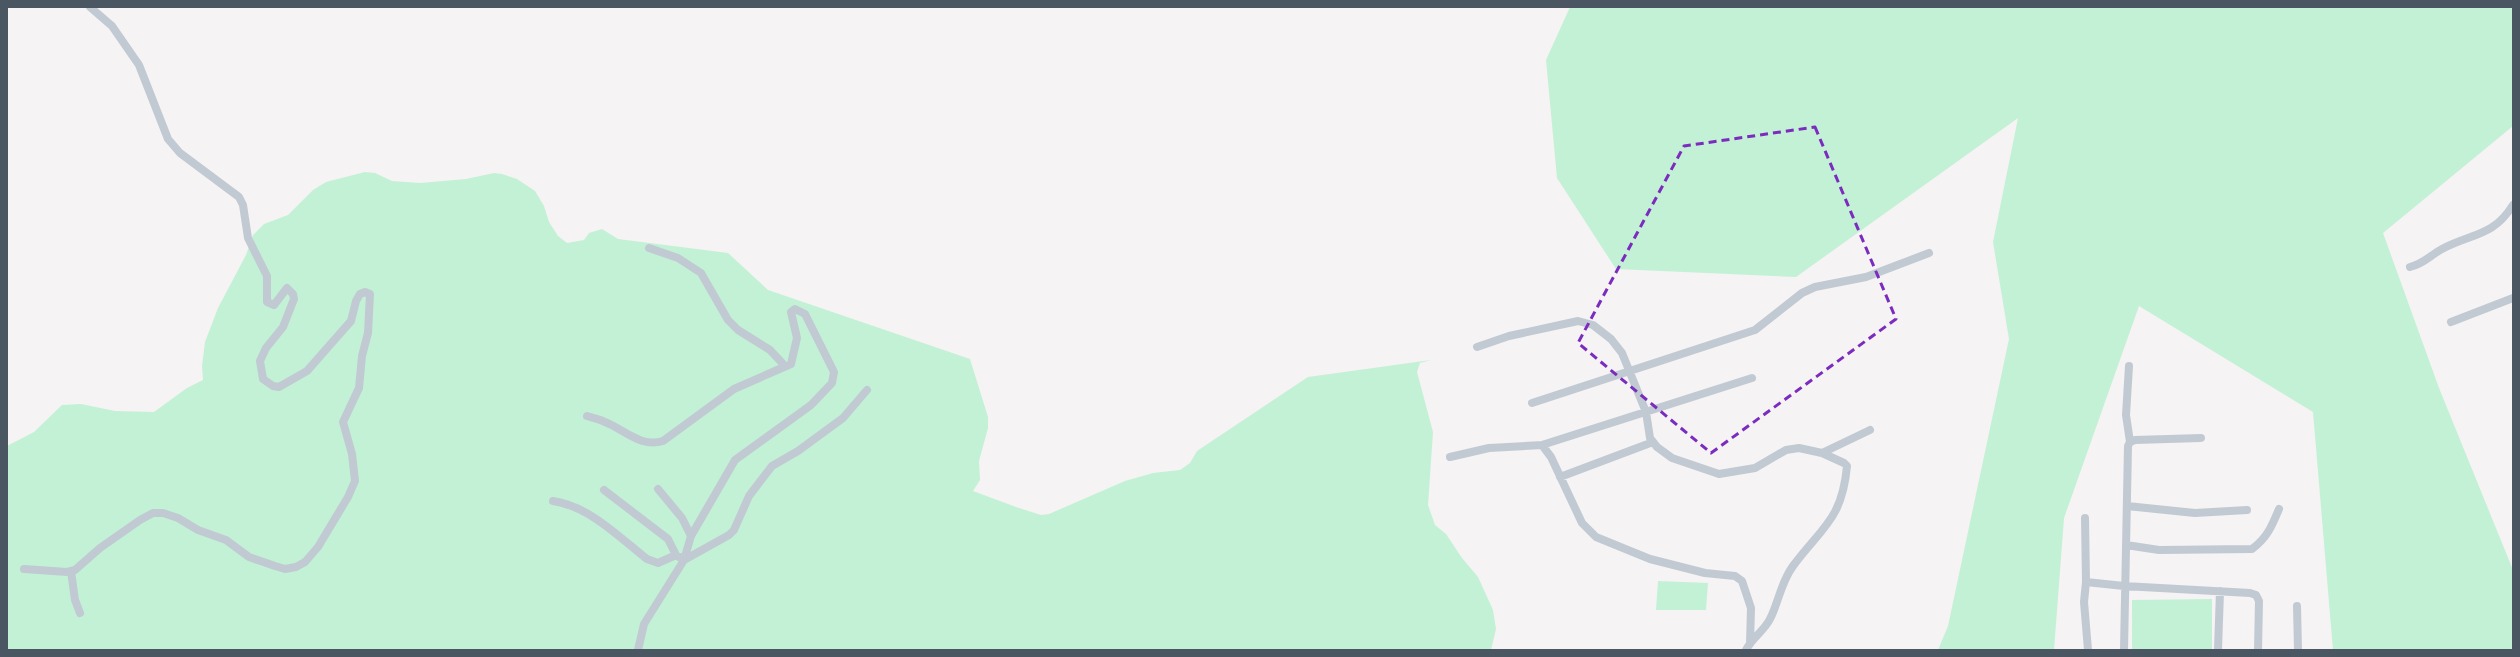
<svg xmlns="http://www.w3.org/2000/svg" width="2520" height="657" font-family="'Sofia Sans Condensed',sans-serif">
<style>
.green{fill:#c3f1d5}
.lines{fill:none;stroke-linecap:round;stroke-linejoin:round}
.minor{stroke:#c1cad2;stroke-width:8}
.marked{fill:none;stroke:#7b2cbf;stroke-width:3;stroke-dasharray:8 5;stroke-linejoin:round}
</style>
<rect width="100%" height="100%" fill="#f5f3f3"/>
<path class="green" d="M1570,7H2513V126L2383,233L2439,388L2513,570V650H2333L2313,412L2139,306L2064,518L2054,650H1938L1948,626L2009,339L1993,242L2018,118L1796,277L1616,269L1557,178L1546,60Z
M365,172L375,173L392,181L420,183L466,179L494,173L502,174L517,179L535,191L544,206L549,222L558,236L567,243L584,240L589,233L602,229L618,239L728,253L768,290L970,359L988,417V428L979,461L980,480L973,491L1019,508L1041,515L1049,514L1125,481L1153,473L1180,470L1190,463L1197,451L1308,377L1431,360L1420,363L1417,372L1433,432L1428,505L1435,525L1446,534L1462,558L1478,577L1493,610L1496,629L1491,650H7V446L34,432L62,405L81,404L115,411L154,412L187,388L203,380L202,366L205,342L218,308L246,255L253,235L264,224L288,215L313,190L326,182Z
M1658,581L1708,583L1706,610H1656Z
M2212,599V650H2132V600Z"/>
<g class="lines">
<path class="minor" d="M649,248L678,258L701,273L728,320L738,330L770,350L785,366
M2410,267C2425,263 2429,256 2442,249C2472,233 2493,237 2513,205
M2451,322L2513,298
M1477,347L1509,336L1578,321L1593,325L1611,339L1622,353L1646,412L1650,438L1657,447L1672,458L1719,474L1755,468L1786,450L1799,448L1822,453L1844,463L1847,466C1842,520 1822,527 1793,566C1781,582 1779,601 1770,619C1764,631 1752,638 1746,650
M1532,403L1755,330L1802,293L1815,287L1866,277L1929,253
M587,416C593,418 600,419 605,422C625,430 641,448 663,441L734,389L791,364L797,338L791,312L795,309L805,314L834,372L832,383L811,405L735,460L691,536L684,560L644,624L638,650
M2130,442L2135,440L2201,438
M1542,445L1752,378
M1822,453L1870,430
M1450,457L1489,448L1542,445L1551,457L1582,523L1596,537L1650,559L1705,573L1735,576L1742,581L1751,608L1750,643
M1560,477L1653,442
M658,489L682,518L691,536
M553,501C589,506 619,537 647,559L658,563L676,555L668,539L604,490
M2127,506L2195,513L2247,510
M2085,518L2086,582L2084,602L2088,650
M2126,545L2159,550L2252,549C2267,538 2272,526 2279,509
M676,555L684,560L729,535L734,530L749,496L772,466L798,451L843,418L867,390
M24,569L67,572L75,570L100,548L140,520L153,513H163L178,518L198,530L226,540L249,557L275,566L285,569L296,567L305,562L318,547L348,497L355,481L352,454L343,422L359,388L362,356L368,333L370,294L365,292L360,294L356,301L351,321L307,371L279,387L273,386L263,379L260,361L266,348L283,327L294,299L293,294L287,288L274,305L267,302V276L248,238L243,205L239,197L180,153L168,139L139,65L112,26L90,7
M71,571L75,600L80,613
M2086,582L2124,586L2250,593L2256,595L2259,601L2258,650
M2297,606L2298,650
M2124,650L2128,446L2130,442L2126,415L2129,366
M2218,650L2220,591"/>
</g>
<path class="marked" d="M1815,127L1896,319L1711,453L1578,343L1684,146Z"/>
<rect width="2520" height="657" fill="none" stroke="#4a5661" stroke-width="16"/>
</svg>
